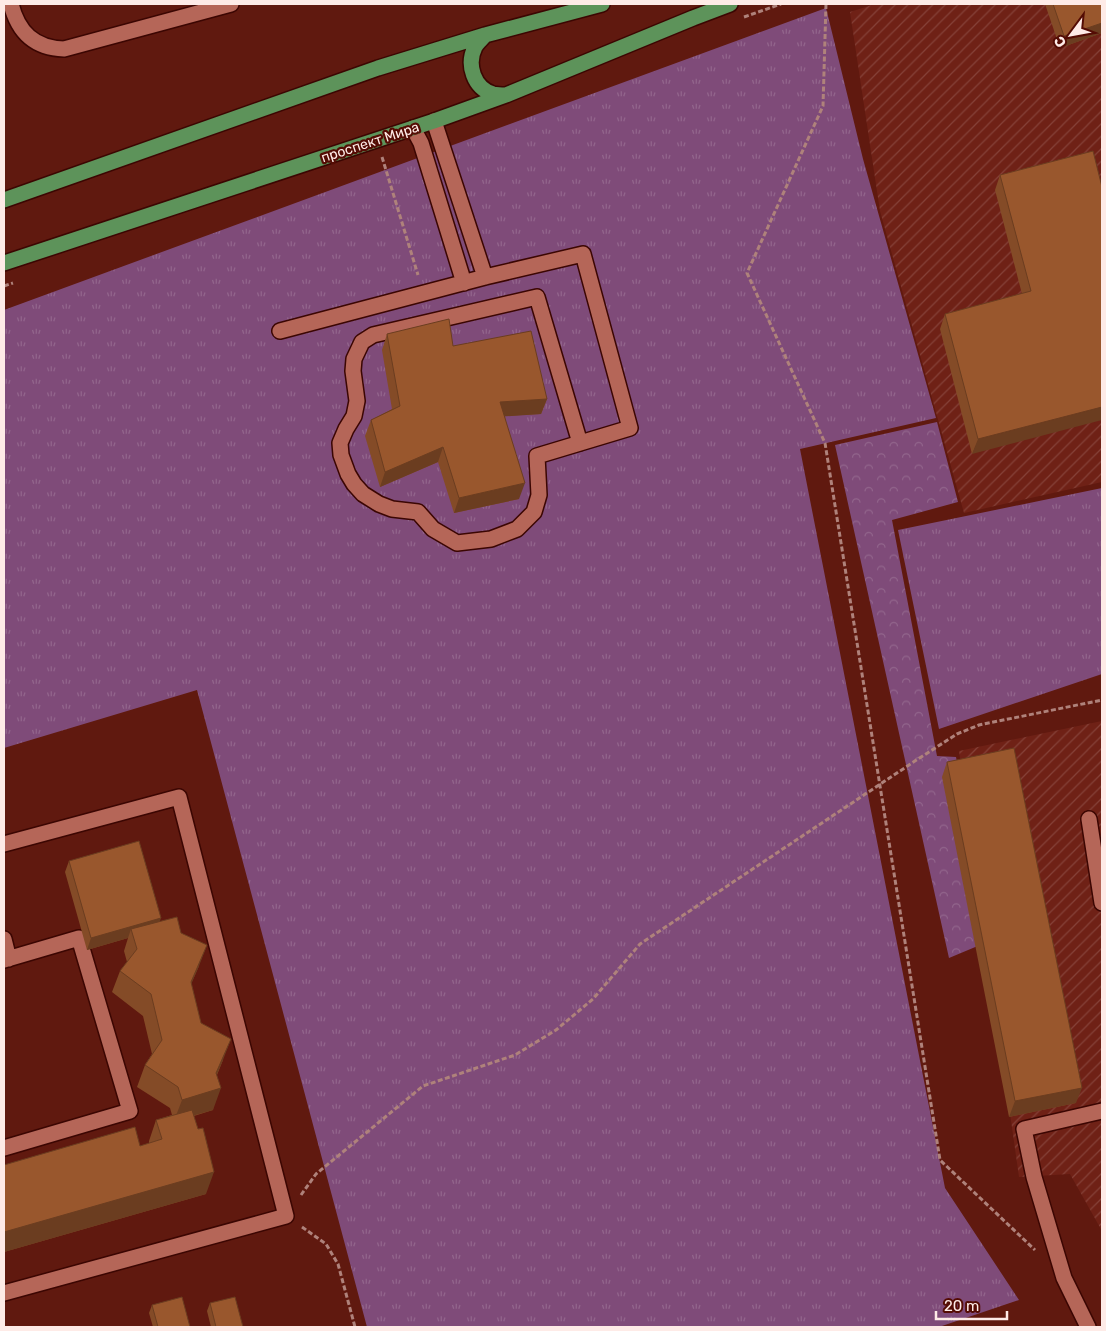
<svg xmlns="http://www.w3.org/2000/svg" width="1106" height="1331" font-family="Rubik,sans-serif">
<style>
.industrial{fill:url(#industrial-furrows)}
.grass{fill:url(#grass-tufts)}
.forest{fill:url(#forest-crowns)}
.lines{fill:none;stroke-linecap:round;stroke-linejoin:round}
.minor-casing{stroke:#3b0602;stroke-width:18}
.major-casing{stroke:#3b0602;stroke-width:18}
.path{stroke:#af827b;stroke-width:3;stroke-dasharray:5 2.5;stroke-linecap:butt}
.minor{stroke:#b56658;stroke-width:15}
.major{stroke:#5d935a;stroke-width:15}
.wall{fill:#844b27}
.shaded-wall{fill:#6b3d20}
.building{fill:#99572d;stroke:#6b3d20}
.labels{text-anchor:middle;stroke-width:4.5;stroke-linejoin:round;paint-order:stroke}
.street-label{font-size:14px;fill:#feebe7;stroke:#540c04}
</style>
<defs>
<pattern id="industrial-furrows" width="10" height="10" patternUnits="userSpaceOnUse" patternTransform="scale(1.25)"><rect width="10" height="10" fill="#6f2116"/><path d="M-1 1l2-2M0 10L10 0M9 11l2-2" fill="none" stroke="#854138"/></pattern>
<pattern id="grass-tufts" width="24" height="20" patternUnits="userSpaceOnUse" patternTransform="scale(1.25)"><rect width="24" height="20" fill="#7f4b79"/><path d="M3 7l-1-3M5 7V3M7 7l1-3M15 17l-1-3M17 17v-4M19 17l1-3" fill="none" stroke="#92658c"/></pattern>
<pattern id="forest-crowns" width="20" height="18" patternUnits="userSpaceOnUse" patternTransform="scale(1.25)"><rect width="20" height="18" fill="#7f4b79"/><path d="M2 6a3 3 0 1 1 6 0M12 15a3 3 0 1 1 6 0" fill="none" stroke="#92658c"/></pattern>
</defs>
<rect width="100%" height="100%" fill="#60190f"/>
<path class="industrial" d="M875,4H1102V482L964,513L880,211L850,12Z
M1102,721V1231L1070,1174L1019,1177L959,751Z"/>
<path class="grass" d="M826,8L863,159L936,418L800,449L945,1188L1019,1300L939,1327H367L197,690L4,748V310Z
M1102,488V674L939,729L898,530Z"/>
<path class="forest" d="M937,422L958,502L892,520L937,756L956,757L992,940L949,958L835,445Z"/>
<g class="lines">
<defs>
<path id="minor" d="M11,4C18,32 34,48 64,49L231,4
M434,121L485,277
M413,128L421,143L464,283
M280,331L485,277L583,254L630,428L537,456L539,495L534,512L517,529L491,539L457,543L433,529L418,512L392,509L379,504L363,494L354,484L348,474L341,455L340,443L346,429L354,416L357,401L353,371L354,359L362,342L373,335L537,297L580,443
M1089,819L1102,903
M4,844L179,797L286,1216L4,1293
M4,939L9,959
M4,960L79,938L130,1111L4,1148
M1088,1327L1064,1278L1034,1177L1024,1129L1102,1111"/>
<path id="major" d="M485,35C482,39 477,43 475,47C466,65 474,88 493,94C497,95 502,95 506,95
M4,200L378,68L485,35L602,4
M4,263L434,121L506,95L693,18L730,4"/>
</defs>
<use href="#minor" class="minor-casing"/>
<use href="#major" class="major-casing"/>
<path class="path" d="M826,4L823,106L747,273L825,443L940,1160L1035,1250
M744,17L781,4
M382,157L418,275
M4,286L13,283
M301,1195L316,1174L423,1086L515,1055L556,1030L593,999L640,944L918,759L957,734L979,725L1102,700
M302,1227L326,1244L338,1264L355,1327"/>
<use href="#minor" class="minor"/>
<use href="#major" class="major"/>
</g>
<path class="wall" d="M1045,4H1102V33L1060,48Z
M1000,175L1102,187L972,454L940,329L945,314L1022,294L995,190Z
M387,334L453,346L547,399L541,414L505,416L519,499L454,513L438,462L380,487L365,436L371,420L392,409L382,350Z
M947,762L1076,1103L1009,1117L942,777Z
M69,861L160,922L181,933L199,966L191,984L201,1023L223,1060L217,1075L213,1110L194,1116L206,1194L4,1252V1165L140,1146L149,1143V1141L156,1120L172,1115L170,1108L137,1087L145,1065L152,1054L143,1016L112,992L120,971L127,962L124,951L128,938L87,950L65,872Z
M210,1303L243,1327H211L207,1311Z
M152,1305L190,1327H153L149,1313Z"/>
<path class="shaded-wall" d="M1102,23V33L1060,48L1064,36Z
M547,399L541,414L495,417L500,402Z
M1102,407V420L972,454L978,439Z
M443,447L438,462L380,487L385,472Z
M525,483L519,499L454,513L459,498Z
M161,918L157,930L131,929L128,938L87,950L91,938Z
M207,945L199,966L183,1003L191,982Z
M231,1039L223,1060L209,1092L221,1088L213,1110L174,1121L182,1100L216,1073Z
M1082,1088L1076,1103L1009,1117L1015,1101Z
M214,1172L206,1194L4,1252V1232Z"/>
<path class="building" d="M1053,4H1102V23L1064,36Z
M1093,151L1102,187V407L978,439L945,314L1031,291L1000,175Z
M449,319L453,346L531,331L547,399L500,402L525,483L459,498L443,447L385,472L371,420L400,406L387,334Z
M1014,748L1082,1088L1015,1101L947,762Z
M139,841L161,918L91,938L69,861Z
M177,917L181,933L207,945L191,982L201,1023L231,1039L216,1073L221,1088L182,1100L178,1087L145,1065L162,1040L151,994L120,971L137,949L131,929Z
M192,1110L198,1129L203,1128L214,1172L4,1232V1165L135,1127L140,1146L162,1139L156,1120Z
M182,1297L190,1327H158L152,1305Z
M235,1297L243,1327H216L210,1303Z"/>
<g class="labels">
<g class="street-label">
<text transform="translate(370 142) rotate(-18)" y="5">проспект Мира</text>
</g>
</g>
<rect width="1106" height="1331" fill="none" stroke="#feebe7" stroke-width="10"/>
<g transform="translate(1071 35) rotate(238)" stroke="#540c04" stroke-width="4" paint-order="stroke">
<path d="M0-4L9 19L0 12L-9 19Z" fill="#feebe7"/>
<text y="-8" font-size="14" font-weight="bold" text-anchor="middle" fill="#feebe7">С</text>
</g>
<path d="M936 1311v8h71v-8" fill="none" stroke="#feebe7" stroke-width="2.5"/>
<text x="944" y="1311" font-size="15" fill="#feebe7" stroke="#540c04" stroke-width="4" paint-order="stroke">20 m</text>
</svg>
